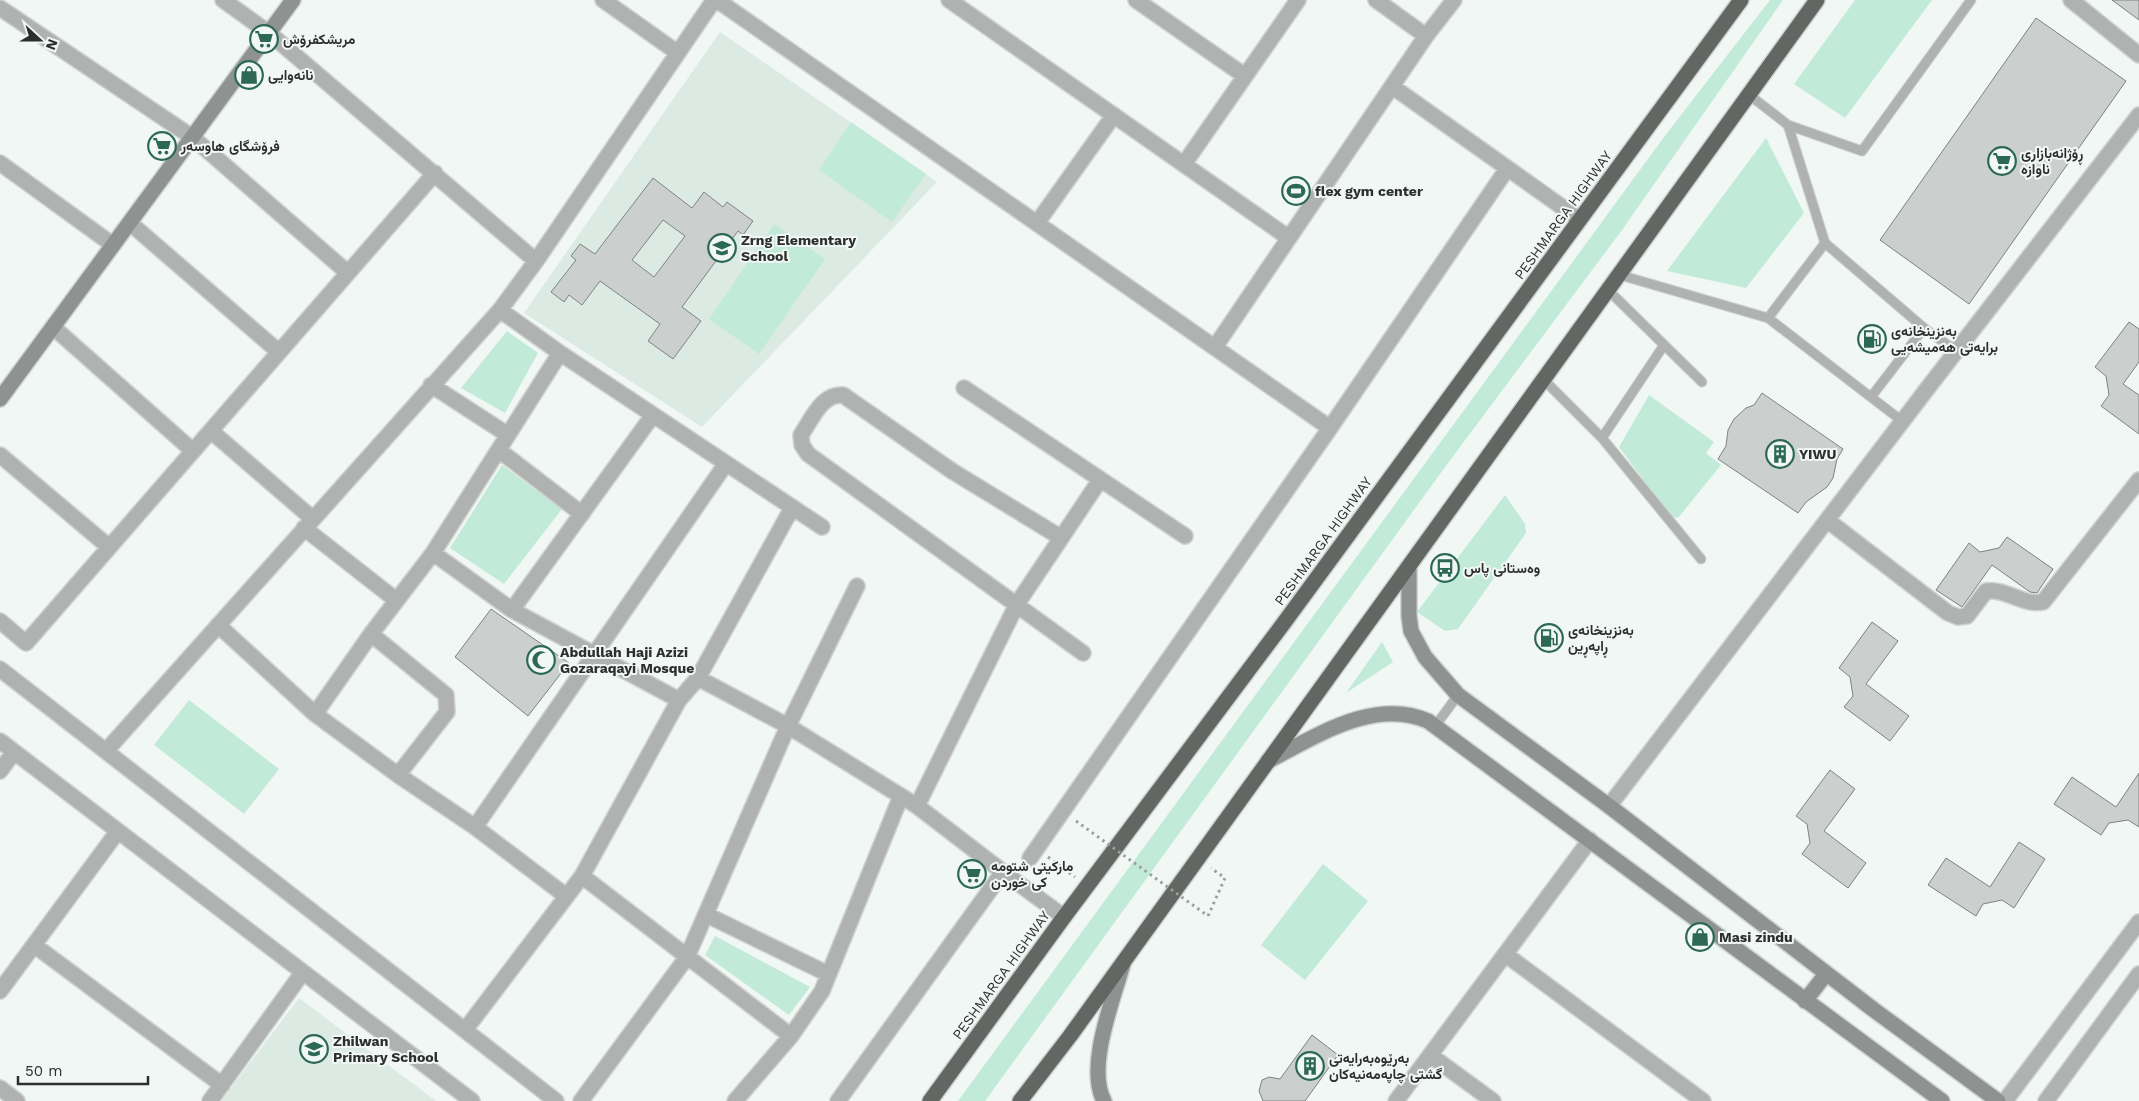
<svg xmlns="http://www.w3.org/2000/svg" width="2139" height="1101" font-family="'Work Sans',Vazirmatn,sans-serif">
<style>
.built{fill:#dceae4}
.green{fill:#c2ead9}
.building{fill:#cbd0ce;stroke:#7e8381;fill-rule:evenodd}
.lines{fill:none;stroke-linecap:round;stroke-linejoin:round}
.lane-casing{stroke:#ced3d0;stroke-width:11}
.street-casing{stroke:#ced3d0;stroke-width:18}
.secondary-casing{stroke:#ced3d0;stroke-width:18}
.highway-casing{stroke:#ced3d0;stroke-width:18}
.path{stroke:#9ca09e;stroke-width:3;stroke-dasharray:2.5 4;stroke-linecap:butt}
.lane{stroke:#b0b2b1;stroke-width:9}
.street{stroke:#b0b2b1;stroke-width:15}
.secondary{stroke:#8e9290;stroke-width:15}
.highway{stroke:#626764;stroke-width:15}
.path-bridge{stroke:#9ca09e;stroke-width:3;stroke-dasharray:2.5 4;stroke-linecap:butt}
.labels{text-anchor:middle;stroke-width:4;stroke-linejoin:round;paint-order:stroke}
.poi-label{font-size:14px;font-weight:bold;fill:#2d2f2e;stroke:#f1f7f4;text-anchor:start}
.street-label{font-size:14px;fill:#2d2f2e;stroke:#f1f7f4}
</style>
<rect width="100%" height="100%" fill="#f1f7f4"/>
<path class="built" d="M720,32L937,182L702,427L524,313Z
M299,998L436,1101H221Z"/>
<path class="green" d="M1770,0H1783L1622,230L1448,463L985,1101H958L1667,133Z
M1855,0H1932L1845,118L1794,84Z
M851,122L926,174L892,222L819,170Z
M1766,138L1804,213L1746,288L1667,271Z
M774,224L825,259L759,354L709,319Z
M507,331L538,353L505,413L461,388Z
M1649,395L1714,442L1706,453L1721,465L1678,518L1671,517L1619,447Z
M502,465L562,509L504,584L450,548Z
M1505,495L1525,524L1526,533L1458,629L1445,631L1417,612Z
M1382,642L1393,662L1346,693Z
M189,700L279,769L244,814L154,745Z
M1323,864L1368,901L1305,980L1261,945Z
M715,936L810,987L789,1015L705,955Z"/>
<path class="building" d="M2112,0H2139V20Z
M2036,18L2126,81L1969,304L1880,240Z
M653,178L692,208L704,192L723,207L727,202L753,221L743,235L738,231L682,307L701,321L673,359L648,341L660,324L600,281L582,305L569,295L564,302L551,292L576,260L571,256L580,244L595,254ZM663,220L685,236L654,277L632,260Z
M2129,322L2139,329V362L2123,384L2139,395V434L2101,406L2109,395L2106,376L2095,367Z
M1762,393L1843,449L1837,459L1833,478L1827,487L1806,502L1798,513L1718,459L1726,446L1728,430L1734,419L1746,408L1754,405Z
M2007,537L2053,569L2037,593L2030,592L1992,565L1962,607L1936,590L1969,543L1980,552L1999,548Z
M491,609L569,663L528,716L455,657Z
M1872,622L1898,641L1866,684L1909,716L1890,741L1844,707L1853,696L1850,677L1839,668Z
M1830,770L1855,789L1824,831L1866,863L1848,888L1802,854L1810,843L1807,824L1796,816Z
M2139,773V827L2128,820L2109,823L2101,835L2054,804L2072,777L2116,807Z
M2019,842L2045,859L2014,908L2002,900L1983,904L1976,916L1928,885L1946,858L1990,887Z
M1312,1035L1338,1055L1305,1101H1263L1259,1091L1262,1080L1269,1077L1280,1079Z"/>
<g class="lines">
<defs>
<path id="lane" d="M1748,94L1788,125L1862,151L1971,0
M1788,125L1825,243L1924,328L1956,351
M1620,275L1768,318L1902,421
M1609,291L1702,382
M1768,318L1825,243
M1542,378L1602,438L1701,559
M1871,397L1924,328
M1602,438L1664,345
M1436,725L1458,695"/>
<path id="street" d="M223,0L269,33L536,261
M603,0L678,53
M717,0L1330,428
M949,0L1289,238
M1136,0L1245,76
M2071,0L2139,55
M0,8L192,137L348,273
M1426,36L1454,0
M1393,87L1579,219
M0,163L113,245
M1184,164L1298,0
M130,223L279,352
M1037,223L1114,115
M500,310L560,353L822,527
M53,327L193,451
M1215,347L1426,36L1376,0
M431,385L508,435
M964,388L1185,536
M211,431L313,519
M500,451L582,514
M0,455L109,547
M1827,520L1948,613L1958,617L1967,616L1986,591C2006,588 2023,606 2043,602L2139,480
M304,528L396,600
M1060,537L952,471L843,395C822,393 812,419 801,435L802,445L808,454L1083,653
M433,553L512,610L679,700
M512,610L653,415
M0,621L26,643L435,173
M218,625L315,714L398,775L475,827L566,896
M371,634L446,695L447,712L398,775
M0,669L556,1101
M698,678L788,726L917,806L1003,872
M315,714L371,634L433,553L560,353
M0,741L472,1101
M106,751L500,310L536,261L714,0
M0,771L14,752
M917,806L1017,604L1100,480
M1609,806L1927,389L2139,115
M475,827L725,465
M1030,858L1330,428L1507,169
M582,876L791,1036
M707,915L828,974
M34,945L222,1085
M1505,954L1703,1101
M0,991L118,831
M465,1030L582,876L679,700L698,678L792,508
M1430,1055L1493,1101
M0,1088L17,1101
M210,1101L303,972
M581,1101L687,957L788,726L857,586
M735,1101L791,1036L822,991L901,796
M838,1101L1003,872L1064,917
M1396,1101L1590,840
M2005,1101L2139,922
M2046,1101L2139,974"/>
<path id="secondary" d="M0,399L293,0
M1409,568V616L1411,631L1425,657L1458,695L1609,806L1874,1010L1998,1101
M1268,761C1315,737 1374,697 1428,721L1942,1101
M1805,1001L1826,974
M1104,1101C1086,1067 1113,1000 1123,964"/>
<path id="highway" d="M930,1101L1064,917L1286,620L1741,0
M1020,1101L1070,1036L1817,0"/>
</defs>
<use href="#lane" class="lane-casing"/>
<use href="#street" class="street-casing"/>
<use href="#secondary" class="secondary-casing"/>
<use href="#highway" class="highway-casing"/>
<path class="path" d="M1048,857L1075,877
M1208,916L1225,878L1211,868"/>
<use href="#lane" class="lane"/>
<use href="#street" class="street"/>
<use href="#secondary" class="secondary"/>
<use href="#highway" class="highway"/>
<path class="path-bridge" d="M1076,821L1208,916"/>
</g>
<defs>
<symbol id="supermarket-ring" viewBox="-11 -11 22 22"><circle r="9.5" fill="#f1f7f4" stroke="#2c6854" stroke-width="1.5"/><path d="M-6-5.5h2.5l.6 2H6L4.5 2H-2.5L-4.4-4H-6ZM-1.5 3.2a1.3 1.3 0 1 0 .1 0ZM3 3.2a1.3 1.3 0 1 0 .1 0Z" fill="#2c6854"/></symbol>
<symbol id="shop-ring" viewBox="-11 -11 22 22"><circle r="9.5" fill="#f1f7f4" stroke="#2c6854" stroke-width="1.5"/><path d="M-5-2.5h2.3a2.7 3.5 0 0 1 5.4 0H5L5.5 6h-11ZM-1.5-2.5h3a1.5 2.3 0 0 0-3 0Z" fill="#2c6854"/></symbol>
<symbol id="stadium-ring" viewBox="-11 -11 22 22"><circle r="9.5" fill="#f1f7f4" stroke="#2c6854" stroke-width="1.5"/><path d="M0-5a6.5 5 0 1 0 0 10a6.5 5 0 1 0 0-10ZM-3.5-1.8h7v3.6h-7Z" fill="#2c6854"/></symbol>
<symbol id="school-ring" viewBox="-11 -11 22 22"><circle r="9.5" fill="#f1f7f4" stroke="#2c6854" stroke-width="1.5"/><path d="M0-5L7-2L0 1L-7-2ZM-4 1L0 2.5L4 1V4Q0 6-4 4Z" fill="#2c6854"/></symbol>
<symbol id="fuel-ring" viewBox="-11 -11 22 22"><circle r="9.5" fill="#f1f7f4" stroke="#2c6854" stroke-width="1.5"/><path d="M-5.5-6h7V0h2V4h1.3V-2.5L3-4.5l.8-.8L6-3V5H2.5V1h-1V6h-7ZM-4.2-4.7v3.2H.2V-4.7Z" fill="#2c6854"/></symbol>
<symbol id="building-ring" viewBox="-11 -11 22 22"><circle r="9.5" fill="#f1f7f4" stroke="#2c6854" stroke-width="1.5"/><path d="M-4-6H4V6H1V3H-1V6H-4ZM-2.5-4.3h1.7v1.8h-1.7ZM.8-4.3h1.7v1.8H.8ZM-2.5-1h1.7V.8h-1.7ZM.8-1h1.7V.8H.8Z" fill="#2c6854"/></symbol>
<symbol id="bus-ring" viewBox="-11 -11 22 22"><circle r="9.5" fill="#f1f7f4" stroke="#2c6854" stroke-width="1.5"/><path d="M-5-6H5V4H4V6H2V4H-2V6H-4V4H-5ZM-3.5-4V0h7V-4ZM-3.5 1.2v1.5H-2V1.2ZM2 1.2v1.5H3.5V1.2Z" fill="#2c6854"/></symbol>
<symbol id="mosque-ring" viewBox="-11 -11 22 22"><circle r="9.5" fill="#f1f7f4" stroke="#2c6854" stroke-width="1.5"/><path d="M3.5-4.9A6 6 0 1 0 3.5 4.9A5 5 0 1 1 3.5-4.9Z" fill="#2c6854"/></symbol>
</defs>
<g fill-rule="evenodd">
<use href="#supermarket-ring" x="248" y="23" width="32" height="32"/>
<use href="#shop-ring" x="233" y="59" width="32" height="32"/>
<use href="#supermarket-ring" x="146" y="130" width="32" height="32"/>
<use href="#supermarket-ring" x="1986" y="145" width="32" height="32"/>
<use href="#stadium-ring" x="1280" y="175" width="32" height="32"/>
<use href="#school-ring" x="706" y="232" width="32" height="32"/>
<use href="#fuel-ring" x="1856" y="323" width="32" height="32"/>
<use href="#building-ring" x="1764" y="438" width="32" height="32"/>
<use href="#bus-ring" x="1429" y="552" width="32" height="32"/>
<use href="#fuel-ring" x="1533" y="622" width="32" height="32"/>
<use href="#mosque-ring" x="525" y="644" width="32" height="32"/>
<use href="#supermarket-ring" x="956" y="858" width="32" height="32"/>
<use href="#shop-ring" x="1684" y="921" width="32" height="32"/>
<use href="#school-ring" x="298" y="1033" width="32" height="32"/>
<use href="#building-ring" x="1294" y="1050" width="32" height="32"/>
</g>
<g class="labels">
<g class="poi-label">
<text x="283" y="44">مریشکفرۆش</text>
<text x="268" y="80">نانەوایی</text>
<text x="181" y="151">فرۆشگای هاوسەر</text>
<text x="2021" y="158">ڕۆژانەبازاڕی<tspan x="2021" dy="16">ناوازە</tspan></text>
<text x="1315" y="196">flex gym center</text>
<text x="741" y="245">Zrng Elementary<tspan x="741" dy="16">School</tspan></text>
<text x="1891" y="336">بەنزینخانەی<tspan x="1891" dy="16">برایەتی هەمیشەیی</tspan></text>
<text x="1799" y="459">YIWU</text>
<text x="1464" y="573">وەستانی پاس</text>
<text x="1568" y="635">بەنزینخانەی<tspan x="1568" dy="16">ڕاپەڕین</tspan></text>
<text x="560" y="657">Abdullah Haji Azizi<tspan x="560" dy="16">Gozaraqayi Mosque</tspan></text>
<text x="991" y="871">مارکیتی شتومه<tspan x="991" dy="16">کی خوردن</tspan></text>
<text x="1719" y="942">Masi zindu</text>
<text x="333" y="1046">Zhilwan<tspan x="333" dy="16">Primary School</tspan></text>
<text x="1329" y="1063">بەڕێوەبەرایەتی<tspan x="1329" dy="16">گشتی چاپەمەنیەکان</tspan></text>
</g>
<g class="street-label">
<text transform="translate(1563 215) rotate(-54)" y="5">PESHMARGA HIGHWAY</text>
<text transform="translate(1323 541) rotate(-54)" y="5">PESHMARGA HIGHWAY</text>
<text transform="translate(1001 975) rotate(-54)" y="5">PESHMARGA HIGHWAY</text>
</g>
</g>
<g transform="translate(40 40) rotate(111)" stroke="#f1f7f4" stroke-width="4" paint-order="stroke">
<path d="M0-4L9 19L0 12L-9 19Z" fill="#2d2f2e"/>
<text y="-8" font-size="14" font-weight="bold" text-anchor="middle" fill="#2d2f2e">N</text>
</g>
<path d="M18 1076v8h130v-8" fill="none" stroke="#2d2f2e" stroke-width="2.5"/>
<text x="25" y="1076" font-size="15" fill="#2d2f2e" stroke="#f1f7f4" stroke-width="4" paint-order="stroke">50 m</text>
</svg>
